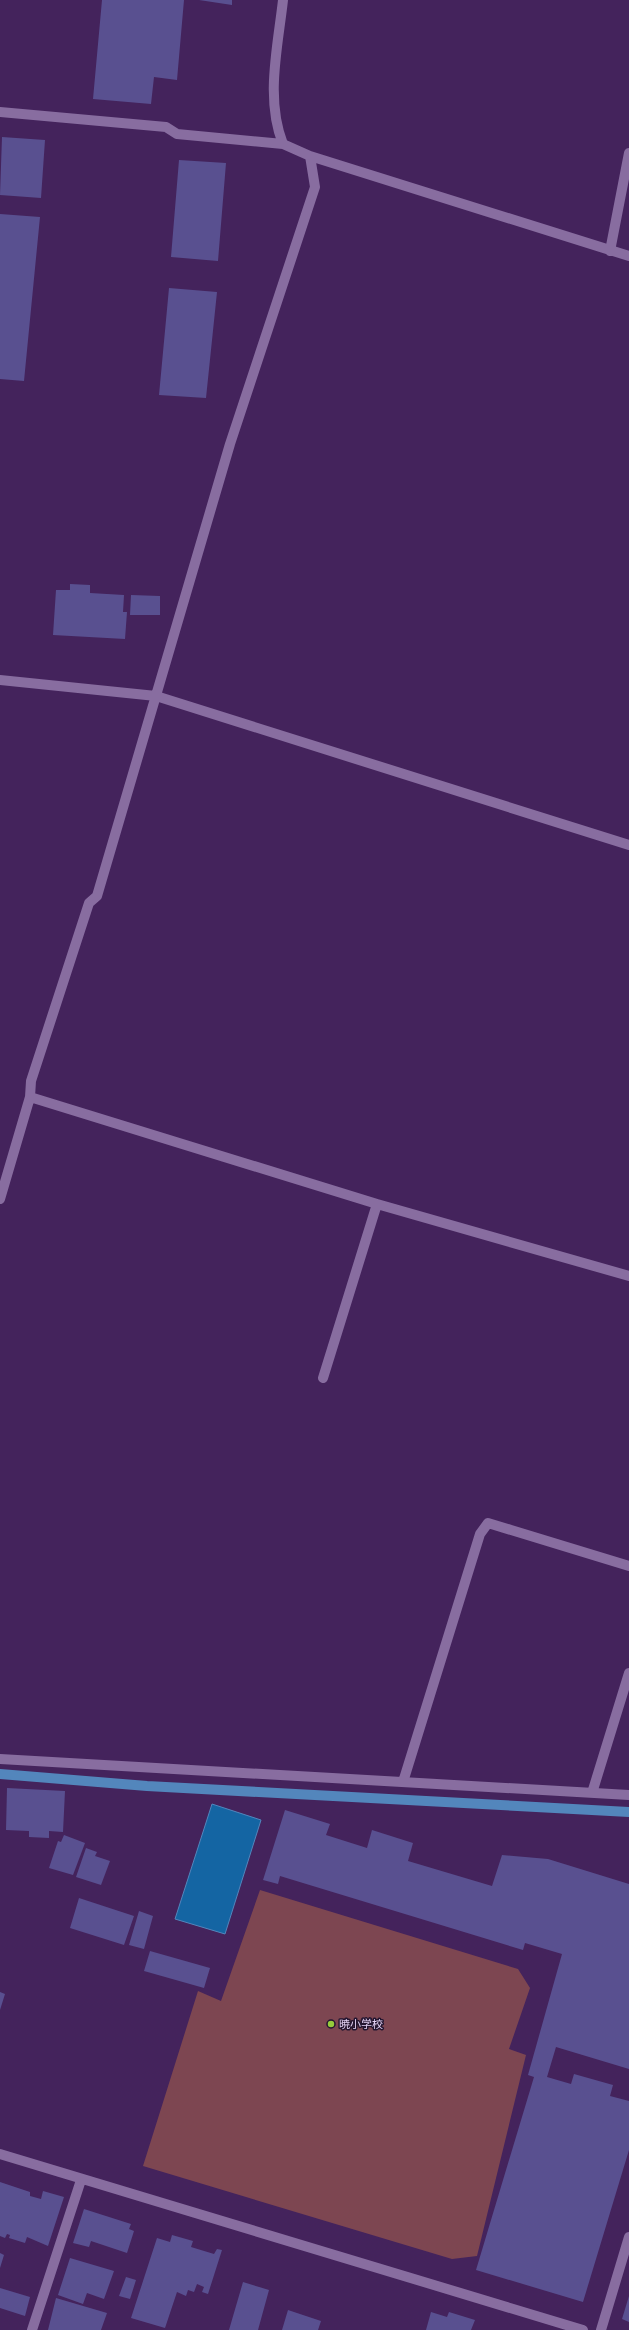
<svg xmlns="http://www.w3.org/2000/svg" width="629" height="2330" font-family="'DM Sans','Noto Sans JP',sans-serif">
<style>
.green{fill:#7d4651}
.water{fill:#1465a3;stroke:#5386bc}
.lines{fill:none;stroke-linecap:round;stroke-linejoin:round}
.stream{stroke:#5386bc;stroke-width:10}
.building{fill:#595090}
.minor{stroke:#886da0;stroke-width:10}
.poi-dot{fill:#95cc3b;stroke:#23152f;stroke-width:1.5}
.labels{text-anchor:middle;stroke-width:3;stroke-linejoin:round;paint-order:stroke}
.poi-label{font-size:11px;fill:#e5d3f6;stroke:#23152f;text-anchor:start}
</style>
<rect width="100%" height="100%" fill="#44235c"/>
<path class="green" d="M260,1890L518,1969L530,1988L509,2049L526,2055L477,2256L452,2259L143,2166L198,1991L221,2001Z"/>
<path class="water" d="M212,1804L261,1820L225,1934L175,1919Z"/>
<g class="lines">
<path class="stream" d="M0,1774L147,1786L629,1812"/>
</g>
<path class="building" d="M102,0H184L177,80L154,77L151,104L93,99Z
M199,0H232V5Z
M2,137L45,140L41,198L0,195Z
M179,160L226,163L218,261L171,257Z
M0,214L40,217L24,381L0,379Z
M169,288L217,292L206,398L159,395Z
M70,584L90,585V593L124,595L123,612H127L125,639L53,635L56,590H70Z
M131,595L160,596V615H130Z
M7,1788L65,1791L63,1832L49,1831V1838L29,1837V1831L6,1830Z
M285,1810L330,1824L326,1835L367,1848L372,1830L413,1843L408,1861L492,1886L502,1855L548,1859L629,1884V2069L556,2047L547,2077L571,2084L574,2074L613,2085L610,2096L629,2101V2150L583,2302L476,2270L534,2077L528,2075L562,1954L525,1943L523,1950L280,1876L278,1884L263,1880Z
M64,1835L85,1843L73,1875L49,1868L58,1841L61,1842Z
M86,1848L97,1852L95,1856L110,1861L101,1885L76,1877Z
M79,1898L134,1916L124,1945L70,1928Z
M139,1911L153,1916L144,1949L129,1945Z
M150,1951L210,1968L204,1988L144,1971Z
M0,1992L5,1994L0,2010Z
M0,2182L30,2192V2196L41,2199L43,2191L64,2197L48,2246L27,2237L25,2243L9,2238L10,2235L7,2234L5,2238L0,2236Z
M84,2209L131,2224L129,2229L134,2231L127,2253L91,2241L89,2247L73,2243Z
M172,2235L193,2241L191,2247L214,2254L217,2249L222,2250L208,2294L202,2292L204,2287L197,2284L194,2292L188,2290L186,2296L177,2292L165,2328L131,2318L157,2238L170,2242Z
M0,2253L4,2255L0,2268Z
M70,2258L114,2271L104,2299L87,2293L83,2304L58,2295Z
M126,2277L136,2280L130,2299L119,2296Z
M243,2282L269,2290L258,2330H229Z
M0,2288L30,2297L25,2316L0,2308Z
M629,2296V2322L622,2319Z
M56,2298L107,2313L101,2330H48Z
M288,2310L321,2321L318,2330H282Z
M431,2312L447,2317L449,2312L475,2320L471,2330H426Z"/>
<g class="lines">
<path class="minor" d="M0,112L166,127L177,134L283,144L310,156L629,256
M283,144C265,99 278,46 283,0
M610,251L629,153
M0,680L156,696L629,845
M30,1097L377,1204L629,1276
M0,1199L30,1097L31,1081L89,903L97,896L230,444L315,187L310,156
M323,1378L377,1204
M0,1759L629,1795
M403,1782L480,1534L488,1523L629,1566
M592,1793L629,1673
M0,2154L583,2330
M32,2330L81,2180
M601,2330L629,2237"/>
</g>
<circle class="poi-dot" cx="331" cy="2024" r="4"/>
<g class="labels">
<g class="poi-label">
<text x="339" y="2028">暁小学校</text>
</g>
</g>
</svg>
